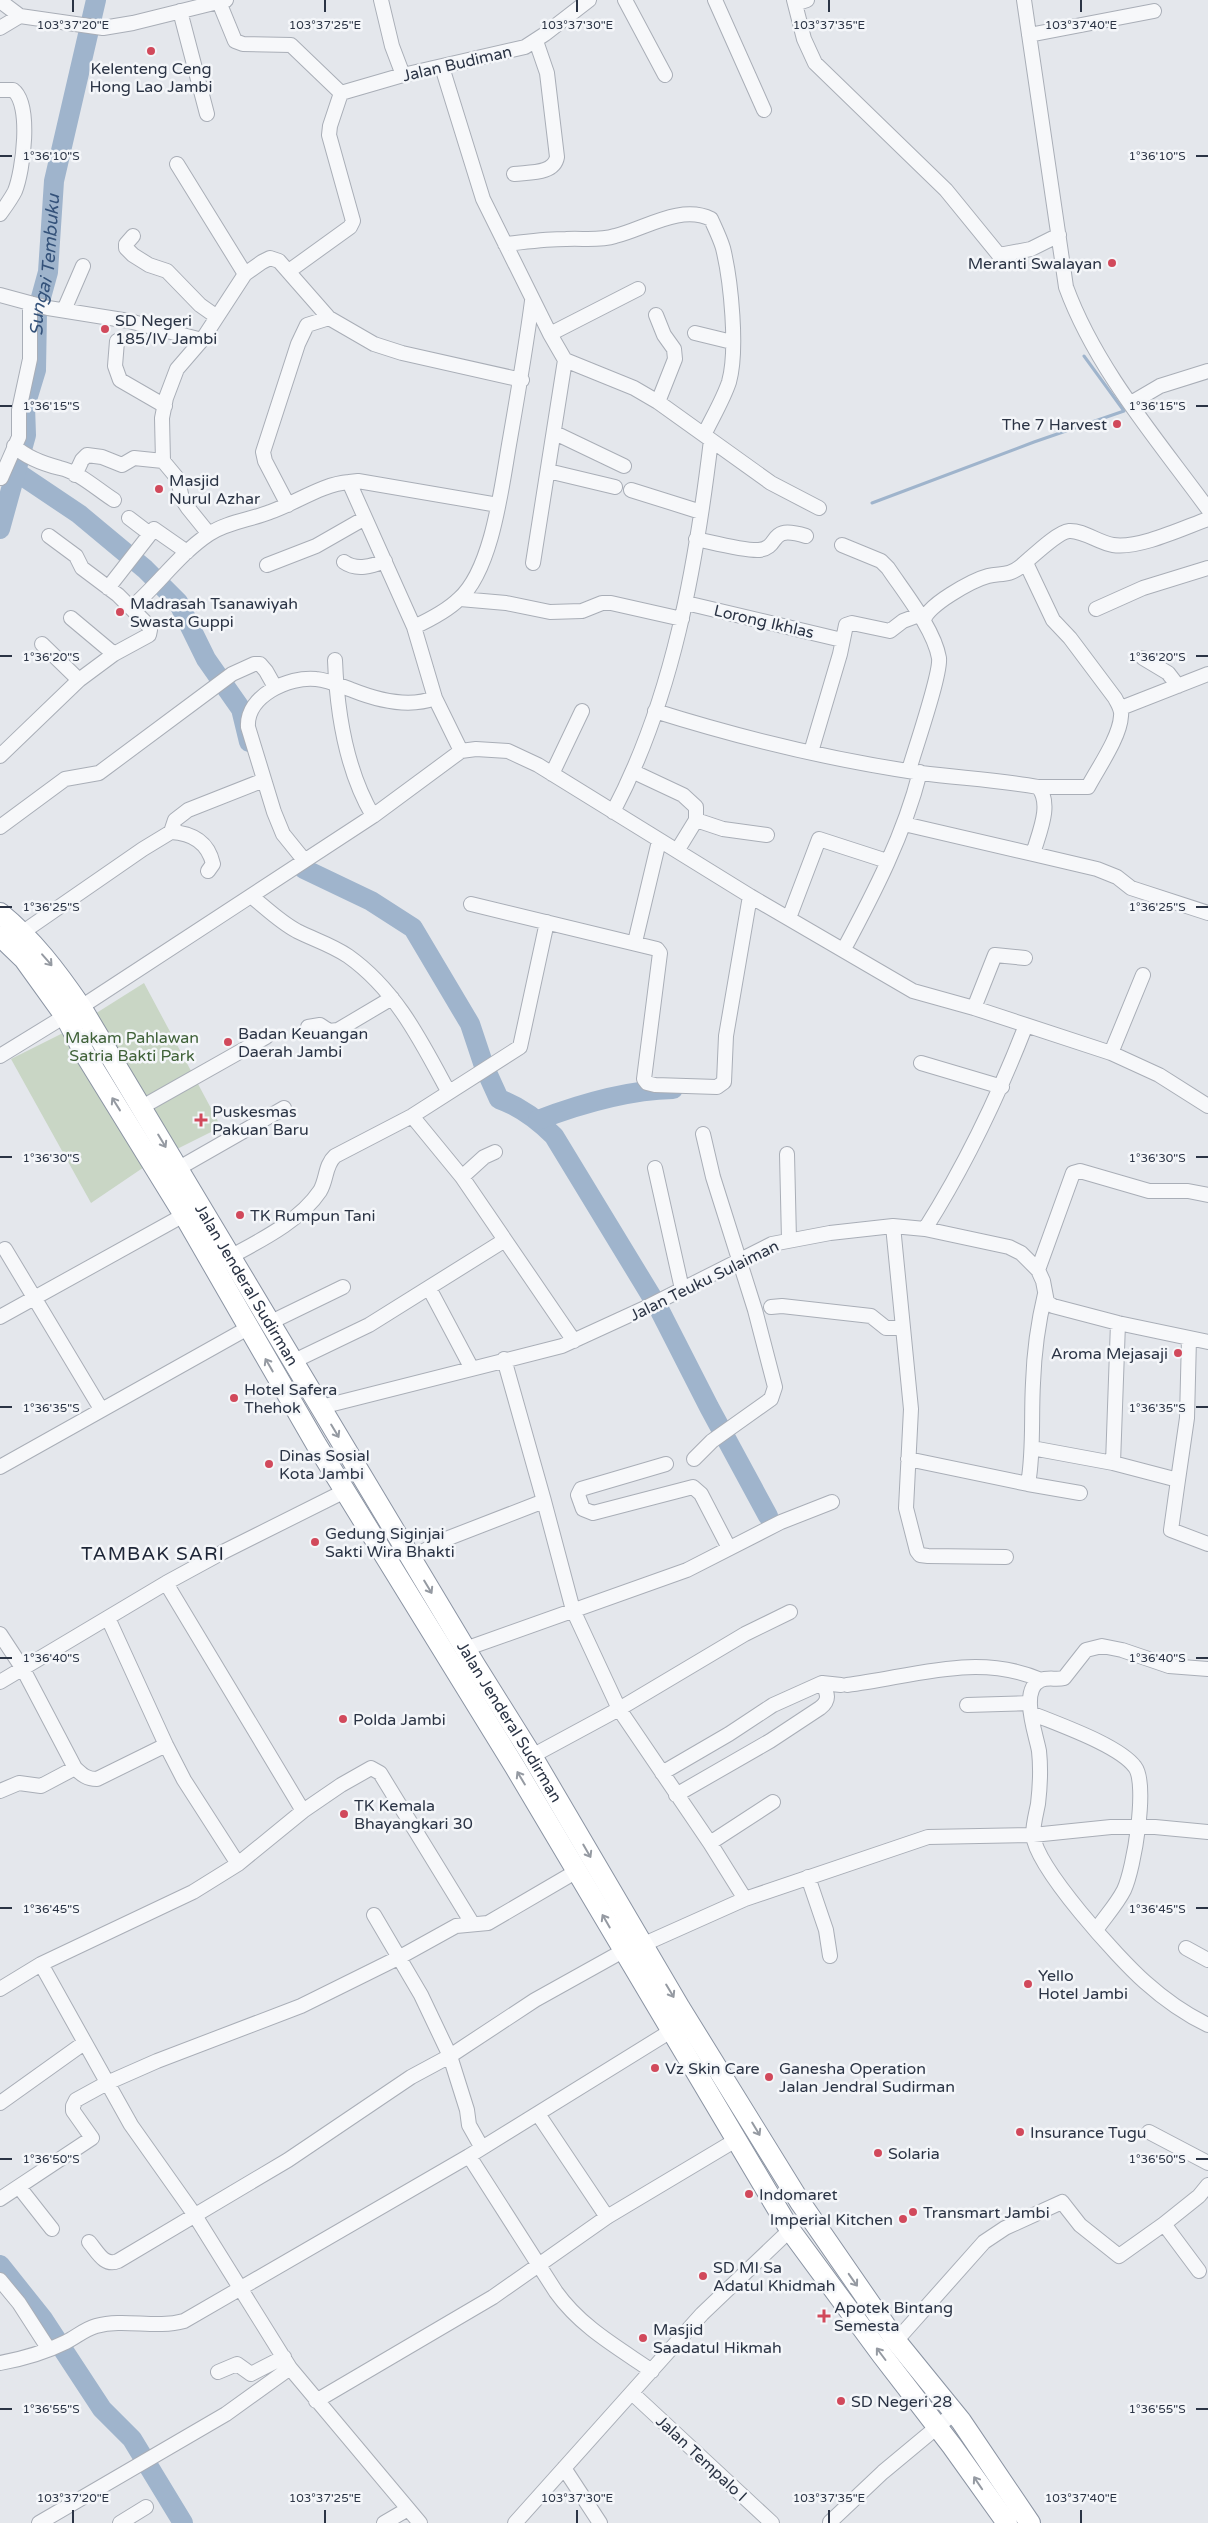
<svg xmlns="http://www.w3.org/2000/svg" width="1208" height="2523" font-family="'Varela Round',sans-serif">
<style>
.green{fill:#c9d6c5}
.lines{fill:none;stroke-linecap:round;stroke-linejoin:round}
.stream{stroke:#9fb4cc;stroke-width:3}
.river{stroke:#9fb4cc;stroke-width:20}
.minor-casing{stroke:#a9aeb7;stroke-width:16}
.highway-casing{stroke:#8b94a3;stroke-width:22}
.minor{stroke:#f7f8fa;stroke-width:14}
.highway{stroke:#fff;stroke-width:20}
.oneway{stroke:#959aa2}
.ticks{fill:none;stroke:#2b3445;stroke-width:2}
.poi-dot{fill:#d1495b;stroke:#f4f6f9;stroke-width:2}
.labels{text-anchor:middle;stroke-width:5;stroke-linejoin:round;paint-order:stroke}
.street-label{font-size:16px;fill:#2b3445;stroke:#f4f6f9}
.poi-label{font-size:16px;fill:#2b3445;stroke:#f4f6f9;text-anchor:start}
.park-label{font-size:16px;fill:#3f6138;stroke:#f4f6f9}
.water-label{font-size:18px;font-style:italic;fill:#34527a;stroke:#f4f6f9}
.quarter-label{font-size:19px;letter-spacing:1px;fill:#1d2536;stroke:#f4f6f9}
.ticks-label{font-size:12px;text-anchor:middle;fill:#2b3445;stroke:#f4f6f9;stroke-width:5;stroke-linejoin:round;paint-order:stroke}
</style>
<rect width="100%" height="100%" fill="#e4e7ec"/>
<path class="green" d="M144,983L221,1127L153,1161L91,1203L11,1059L71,1029Z"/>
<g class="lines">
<path class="stream" d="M872,503L1034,442L1124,411L1084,356"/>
<g class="river">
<path d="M15,471L79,514L145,569L178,602L206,659L241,709L249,742"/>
<path id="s1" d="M0,529L26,435L25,406L36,370L37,312L48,272L54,181L96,0"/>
<path d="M304,869L371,901L413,928L470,1024L484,1066L499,1099C521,1107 537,1119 554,1136L658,1307L709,1407L768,1516"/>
<path d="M538,1120C580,1104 628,1090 673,1089"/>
<path d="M0,2265L43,2319L102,2409L132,2439L183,2523"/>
</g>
<defs>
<path id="minor" d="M381,0L392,46L403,75
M625,0L665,75
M715,0L764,110
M794,0L804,39L815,63L946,190L999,255L1031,249L1059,235
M1024,0L1066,287C1096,369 1157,439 1208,509
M0,1L20,16L103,28L133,23L226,0
M219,2L235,41L243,44L291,45L341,93
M795,4L807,0
M180,11L207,114
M0,28L20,16
M1029,35L1154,11
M442,67L483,199L550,334L565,360L634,388L658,402L771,483L819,508
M0,90H13C32,104 23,171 15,191C11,199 5,207 0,214
M341,93L403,75L525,47L545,34L589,0
M177,164L245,274
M514,174C530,172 554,174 557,157L547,73L536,41
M133,236L126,244V248L133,255L149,265L167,271L200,305L217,317
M505,244C525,242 545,239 566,239C583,238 599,241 615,236C644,229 681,204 711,219C715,228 720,238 723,248C731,281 738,350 729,382C723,400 712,418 704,435
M289,271L350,227L353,221L329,135L330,126L341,93
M0,295L48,308L129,321L202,340
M64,310L83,266
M656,315L664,335L674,349L675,359L658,402
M695,333L732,342
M550,334L638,289
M117,341L115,366L120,380L165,406
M1131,403L1160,386L1208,371
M555,433L624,466
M14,446C27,458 44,464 60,468C79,472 98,490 114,500
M548,471L615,487
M75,475L82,460L87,455L102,457L122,465L134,458L163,461
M1,478L19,437V410L30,359V303
M349,482L358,481L498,505
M631,490L701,512
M288,505L265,461L263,452L298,344L307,325L329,318L374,344L402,353L522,380
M129,518L150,534
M209,534L188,508L182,499L178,479L163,461L162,418L166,398L177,369L202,340L245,274L262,262L270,258L279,261L329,318
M49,536L76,556L82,568L118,595L149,626L150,630L149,635L114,654
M696,539C711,542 744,551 759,550C782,547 766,524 806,536
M842,545L881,561L888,568C904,592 934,629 939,658C941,674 915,749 909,770
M344,562C357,571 372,566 385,561
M533,563L565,360
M1026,563L1053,620L1070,638L1115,698C1118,704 1122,709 1121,716C1120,737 1098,768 1088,787H1038
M267,565L316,546L365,518
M108,588L154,529L187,552
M460,599L506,603L550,612L582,611L602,603H611L682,619
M686,603L842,640
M131,608C158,585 179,554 209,534C227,522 250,520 270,512C296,503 322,484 349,482L414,627
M1096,609L1143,588L1208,568
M924,621C925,606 973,580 988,576C1000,573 1009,576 1020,567C1030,559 1057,532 1069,531C1083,530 1099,543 1113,545C1139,549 1183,528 1208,519
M42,644L79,680
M1143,658L1168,673L1178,686
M335,660C337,713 346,770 373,816
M1121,708L1208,674
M655,711C741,738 832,760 921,773C960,778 999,780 1038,787C1053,804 1038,835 1033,854L1097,869L1117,877L1131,888L1208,913
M461,751L435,698L414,627C429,620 447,611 459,599C493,569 502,483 510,439C518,393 526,347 532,301
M811,752L840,654L846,625L852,623L890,631L903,621L919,615
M0,756L79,680L114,654L71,618
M634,772L683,795L696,807V820L677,851
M552,774L582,711
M613,812C673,698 696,566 711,440
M696,820L723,829L767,835
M904,824L1033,854
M0,827L65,779L99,773L232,674L254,664H260L266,671L275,687
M171,832L175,820L188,810L264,780
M304,860L283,834L274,812L248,727C246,696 289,676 316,679C328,680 341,686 352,690C377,700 409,708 435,698
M251,896C266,908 280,922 297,931C315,940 332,945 348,956C396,990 421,1041 448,1091
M471,904L657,949L660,953L644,1079L647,1083L655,1085L717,1087L724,1082L726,1036L750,896
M789,918L819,839L887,861
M23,932L143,849L171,832C192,833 208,842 213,864L208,871
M635,942L659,841
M844,949C874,893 904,835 920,772
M81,1007L373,816L461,751L476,749L508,751L538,765L750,896L913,991L974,1008L1111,1053L1159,1075L1208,1106
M974,1008L995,955L1025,958
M308,1027L320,1025L329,1031L338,1030L392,998
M1111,1053L1143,975
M0,1056L65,1016
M921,1063L1002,1087
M142,1107L266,1037
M412,1116L462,1177L574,1341
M787,1154L789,1240
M179,1168L284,1108
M655,1168L682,1289
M462,1177L484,1157L495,1152
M893,1226L911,1409L906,1508L917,1551L920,1555L928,1556L1006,1557
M925,1229C966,1164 998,1097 1026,1025
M5,1249L101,1409
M230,1257C261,1240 300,1221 320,1191C327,1179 325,1165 335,1156L412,1116L520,1047L547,922
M1038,1270L1073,1173L1080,1171L1149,1191H1188L1208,1195
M429,1288L471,1367
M771,1307L782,1306L871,1316L886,1328H902
M0,1317L184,1215
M269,1323L343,1287
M504,1359L544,1501
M292,1362L369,1325L505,1240
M321,1407L562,1346L647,1307L772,1244L830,1233L893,1226L925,1229L1009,1247L1021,1253L1038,1270L1043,1281L1047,1302L1053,1306L1118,1323L1208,1342
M1032,1448L1113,1463L1178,1480L1171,1530L1208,1544
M694,1459L712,1441L771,1399L775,1387L755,1310L713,1177L703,1134
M908,1459L1028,1484C1034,1451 1031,1417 1033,1383C1034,1354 1038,1323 1045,1294
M1113,1463L1118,1323
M666,1464L581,1489L578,1495L583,1509L593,1513L693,1487L701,1494L729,1548
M0,1467L248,1328
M1178,1480L1187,1418L1189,1338
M1028,1484L1080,1493
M411,1558L446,1539L544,1501L573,1610L619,1709L710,1843L745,1899
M166,1583L303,1811
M108,1618L166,1745L184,1780L238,1864
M0,1634L23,1669L75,1768C82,1775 87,1779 97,1779L166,1745
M465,1649L687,1570L781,1522L832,1502
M1208,1669L1169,1666L1122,1650L1102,1646L1086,1650L1064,1678C1057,1680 1048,1677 1041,1680C1019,1689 1036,1734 1039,1751C1041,1769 1040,1787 1038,1804C1036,1814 1033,1825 1033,1835C1036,1868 1119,1959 1145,1982C1164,1999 1185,2014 1208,2025
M0,1682L166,1583L223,1552L345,1491
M847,1685C912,1677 978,1652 1041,1680
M967,1705L1030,1703
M1031,1713C1057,1724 1119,1745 1135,1767C1148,1784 1134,1869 1124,1890C1117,1904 1105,1917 1096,1930
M532,1756L619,1709L745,1634L790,1612
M662,1773L729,1734L773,1705L822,1683L841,1685
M0,1791L19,1783L41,1786L75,1768
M676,1795L770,1741L820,1708C830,1700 828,1694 822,1683
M710,1843L773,1802
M808,1877L826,1930L830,1956
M374,1915L421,1995L450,2056L535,2000L623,1951
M642,1945L745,1899L928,1837L1033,1835L1111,1827H1155L1208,1832
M1186,1948L1208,1960
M41,1964L131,2125L194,2214L290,2368L420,2523
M0,1989L41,1964L193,1892L238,1864L303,1811L341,1785L371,1768L380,1773L472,1923
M0,2103L84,2043
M538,2114L607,2217
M1149,2132L1208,2163
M469,2156L556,2292C581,2327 617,2347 652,2371
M19,2187L52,2229
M0,2199L92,2138L73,2111V2106L76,2100L107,2083L157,2061L301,2006L400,1957L456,1926L488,1923L577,1871
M89,2242C97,2251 104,2267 118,2261L288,2160L411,2077L450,2056L467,2110L469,2125L482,2148
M1199,2271L1164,2224L1199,2196L1208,2185
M0,2280L19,2303L48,2348
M896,2341L984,2242L1005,2228L1062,2202L1080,2225L1119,2256L1164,2224
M0,2363C22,2359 46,2352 66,2342C76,2337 85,2329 96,2326C125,2318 155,2329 184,2321L469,2156L671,2031
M218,2372L237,2364L251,2374L284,2357
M632,2393L772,2523
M316,2401L493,2297L607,2217L736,2140
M564,2468L600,2523
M830,2522L883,2472L954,2413
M39,2523L226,2414L290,2368
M120,2523L146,2507
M384,2523L408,2509
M515,2523L702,2314L790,2230"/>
<g id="highway">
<path id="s2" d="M0,913C33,940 57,972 81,1007L475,1665L532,1756L680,2008L800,2202L896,2341L961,2421L1030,2523"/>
<path d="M0,936L24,959L65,1016L86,1056L184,1215L316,1444L515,1767L790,2230L882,2355L952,2446L1007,2523"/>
</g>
</defs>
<use href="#minor" class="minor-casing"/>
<use href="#highway" class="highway-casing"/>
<use href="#minor" class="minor"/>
<use href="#highway" class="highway"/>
</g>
<defs><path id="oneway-shaft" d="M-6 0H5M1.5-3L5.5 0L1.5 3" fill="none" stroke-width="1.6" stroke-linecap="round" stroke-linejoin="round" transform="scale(1.25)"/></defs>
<g class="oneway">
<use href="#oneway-shaft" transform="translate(47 960) rotate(49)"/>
<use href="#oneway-shaft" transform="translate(116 1104) rotate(-122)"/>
<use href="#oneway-shaft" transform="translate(162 1141) rotate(59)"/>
<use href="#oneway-shaft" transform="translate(269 1365) rotate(-120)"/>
<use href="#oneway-shaft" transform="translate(335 1431) rotate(59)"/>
<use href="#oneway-shaft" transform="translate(428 1587) rotate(59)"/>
<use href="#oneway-shaft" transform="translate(521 1778) rotate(-121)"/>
<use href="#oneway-shaft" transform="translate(587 1851) rotate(60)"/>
<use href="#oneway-shaft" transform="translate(606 1921) rotate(-120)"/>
<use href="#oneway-shaft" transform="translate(670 1991) rotate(59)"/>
<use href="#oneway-shaft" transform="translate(756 2129) rotate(59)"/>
<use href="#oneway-shaft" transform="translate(853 2280) rotate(55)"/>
<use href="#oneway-shaft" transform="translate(881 2354) rotate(-127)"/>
<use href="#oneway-shaft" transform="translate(978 2483) rotate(-124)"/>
</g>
<path class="ticks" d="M73,0V12M325,0V12M577,0V12M829,0V12M1081,0V12M0,156H12M1196,156H1208M0,406H12M1196,406H1208M0,656H12M1196,656H1208M0,907H12M1196,907H1208M0,1157H12M1196,1157H1208M0,1407H12M1196,1407H1208M0,1658H12M1196,1658H1208M0,1908H12M1196,1908H1208M0,2159H12M1196,2159H1208M0,2409H12M1196,2409H1208M73,2510V2523M325,2510V2523M577,2510V2523M829,2510V2523M1081,2510V2523"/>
<g class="poi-dot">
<circle cx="151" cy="51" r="5"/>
<circle cx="1112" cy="263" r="5"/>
<circle cx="105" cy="329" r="5"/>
<circle cx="1117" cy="424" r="5"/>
<circle cx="159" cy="489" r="5"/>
<circle cx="120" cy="612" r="5"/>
<circle cx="228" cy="1042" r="5"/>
<path d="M198.5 1112.5h5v5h5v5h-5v5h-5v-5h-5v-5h5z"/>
<circle cx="240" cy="1215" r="5"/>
<circle cx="1178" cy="1353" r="5"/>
<circle cx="234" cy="1398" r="5"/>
<circle cx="269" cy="1464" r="5"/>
<circle cx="315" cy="1542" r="5"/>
<circle cx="343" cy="1719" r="5"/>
<circle cx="344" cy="1814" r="5"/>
<circle cx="1028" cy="1984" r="5"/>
<circle cx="655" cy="2068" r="5"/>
<circle cx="769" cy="2077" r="5"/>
<circle cx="1020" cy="2132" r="5"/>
<circle cx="878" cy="2153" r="5"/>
<circle cx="749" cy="2194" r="5"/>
<circle cx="913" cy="2212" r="5"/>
<circle cx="903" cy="2219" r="5"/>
<circle cx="703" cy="2276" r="5"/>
<path d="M821.5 2308.5h5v5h5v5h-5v5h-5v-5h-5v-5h5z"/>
<circle cx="643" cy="2338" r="5"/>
<circle cx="841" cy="2401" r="5"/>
</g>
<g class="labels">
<g class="street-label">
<text transform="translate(457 63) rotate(-13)" y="6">Jalan Budiman</text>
<text transform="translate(764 621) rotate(13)" y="6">Lorong Ikhlas</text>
<text transform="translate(704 1280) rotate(-26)" y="6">Jalan Teuku Sulaiman</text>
<text dy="6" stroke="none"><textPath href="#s2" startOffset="448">Jalan Jenderal Sudirman</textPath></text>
<text dy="6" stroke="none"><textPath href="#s2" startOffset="958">Jalan Jenderal Sudirman</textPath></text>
<text transform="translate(702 2458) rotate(43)" y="6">Jalan Tempalo I</text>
</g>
<g class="poi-label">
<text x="151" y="74" text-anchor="middle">Kelenteng Ceng<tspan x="151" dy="18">Hong Lao Jambi</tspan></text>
<text x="1102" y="269" text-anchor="end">Meranti Swalayan</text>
<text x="115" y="326">SD Negeri<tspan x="115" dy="18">185/IV Jambi</tspan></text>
<text x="1107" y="430" text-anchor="end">The 7 Harvest</text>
<text x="169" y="486">Masjid<tspan x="169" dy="18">Nurul Azhar</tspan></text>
<text x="130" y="609">Madrasah Tsanawiyah<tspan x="130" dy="18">Swasta Guppi</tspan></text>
<text x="238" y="1039">Badan Keuangan<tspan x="238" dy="18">Daerah Jambi</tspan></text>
<text x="212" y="1117">Puskesmas<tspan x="212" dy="18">Pakuan Baru</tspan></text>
<text x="250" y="1221">TK Rumpun Tani</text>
<text x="1168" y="1359" text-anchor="end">Aroma Mejasaji</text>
<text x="244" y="1395">Hotel Safera<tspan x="244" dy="18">Thehok</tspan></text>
<text x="279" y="1461">Dinas Sosial<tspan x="279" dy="18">Kota Jambi</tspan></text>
<text x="325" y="1539">Gedung Siginjai<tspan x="325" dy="18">Sakti Wira Bhakti</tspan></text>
<text x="353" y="1725">Polda Jambi</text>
<text x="354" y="1811">TK Kemala<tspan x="354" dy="18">Bhayangkari 30</tspan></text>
<text x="1038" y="1981">Yello<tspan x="1038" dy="18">Hotel Jambi</tspan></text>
<text x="665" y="2074">Vz Skin Care</text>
<text x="779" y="2074">Ganesha Operation<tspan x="779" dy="18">Jalan Jendral Sudirman</tspan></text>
<text x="1030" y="2138">Insurance Tugu</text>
<text x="888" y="2159">Solaria</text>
<text x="759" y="2200">Indomaret</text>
<text x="923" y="2218">Transmart Jambi</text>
<text x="893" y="2225" text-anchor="end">Imperial Kitchen</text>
<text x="713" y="2273">SD MI Sa<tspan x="713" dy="18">Adatul Khidmah</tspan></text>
<text x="834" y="2313">Apotek Bintang<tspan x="834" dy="18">Semesta</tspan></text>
<text x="653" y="2335">Masjid<tspan x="653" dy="18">Saadatul Hikmah</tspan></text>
<text x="851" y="2407">SD Negeri 28</text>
</g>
<g class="park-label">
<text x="132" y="1043">Makam Pahlawan<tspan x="132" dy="18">Satria Bakti Park</tspan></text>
</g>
<g class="water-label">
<text dy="6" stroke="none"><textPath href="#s1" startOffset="270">Sungai Tembuku</textPath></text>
</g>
<g class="quarter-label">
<text x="153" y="1560">TAMBAK SARI</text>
</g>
</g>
<g class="ticks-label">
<text x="73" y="29">103°37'20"E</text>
<text x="325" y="29">103°37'25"E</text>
<text x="577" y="29">103°37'30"E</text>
<text x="829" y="29">103°37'35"E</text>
<text x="1081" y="29">103°37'40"E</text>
<text x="51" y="160">1°36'10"S</text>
<text x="1157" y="160">1°36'10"S</text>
<text x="51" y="410">1°36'15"S</text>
<text x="1157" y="410">1°36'15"S</text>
<text x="51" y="661">1°36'20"S</text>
<text x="1157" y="661">1°36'20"S</text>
<text x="51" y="911">1°36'25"S</text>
<text x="1157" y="911">1°36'25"S</text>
<text x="51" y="1162">1°36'30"S</text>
<text x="1157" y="1162">1°36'30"S</text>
<text x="51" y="1412">1°36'35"S</text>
<text x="1157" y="1412">1°36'35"S</text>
<text x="51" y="1662">1°36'40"S</text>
<text x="1157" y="1662">1°36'40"S</text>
<text x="51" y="1913">1°36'45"S</text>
<text x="1157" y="1913">1°36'45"S</text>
<text x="51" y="2163">1°36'50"S</text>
<text x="1157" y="2163">1°36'50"S</text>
<text x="51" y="2413">1°36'55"S</text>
<text x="1157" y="2413">1°36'55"S</text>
<text x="73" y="2502">103°37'20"E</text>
<text x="325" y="2502">103°37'25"E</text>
<text x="577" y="2502">103°37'30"E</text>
<text x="829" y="2502">103°37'35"E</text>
<text x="1081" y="2502">103°37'40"E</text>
</g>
</svg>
